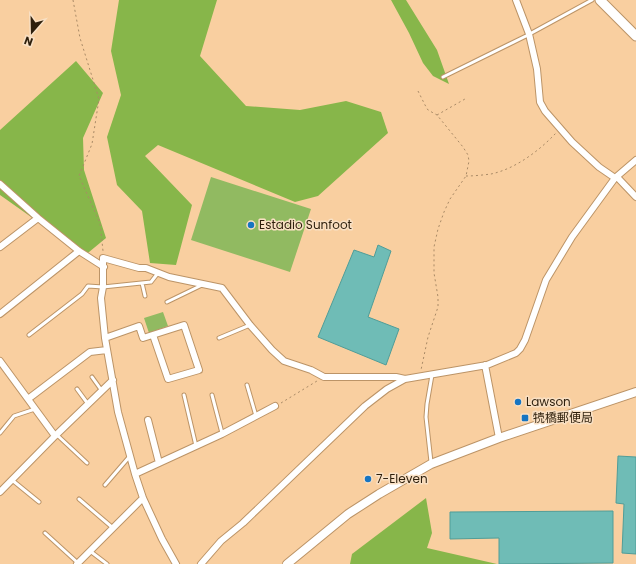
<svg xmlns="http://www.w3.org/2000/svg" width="636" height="564" font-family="Poppins,'Noto Sans JP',sans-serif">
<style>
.green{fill:#91ba61}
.forest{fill:#87b64a}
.building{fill:#6fbcb6;stroke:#509d98}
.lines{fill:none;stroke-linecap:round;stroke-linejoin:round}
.lane-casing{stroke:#bc9467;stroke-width:5}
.street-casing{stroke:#bc9467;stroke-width:8}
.secondary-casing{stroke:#bc9467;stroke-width:10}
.primary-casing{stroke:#bc9467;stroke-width:11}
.path{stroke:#a98a66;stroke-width:1;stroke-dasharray:2 3;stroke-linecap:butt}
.lane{stroke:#fff;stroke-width:3}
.street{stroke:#fff;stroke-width:6}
.secondary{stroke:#fff;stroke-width:8}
.primary{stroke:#fff;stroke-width:9}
.poi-dot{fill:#1775c2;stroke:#f9e0c4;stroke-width:1.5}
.labels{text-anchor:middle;stroke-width:3;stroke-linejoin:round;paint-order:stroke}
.poi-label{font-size:12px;fill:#2e1f0c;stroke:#f9e0c4;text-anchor:start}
</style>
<rect width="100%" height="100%" fill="#f9cfa0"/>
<path class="green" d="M211,177L311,209L290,272L191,240Z
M163,312L168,326L149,333L144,318Z"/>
<path class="forest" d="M119,0H217L200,56L246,106L300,110L346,101L381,112L388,133L318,196L295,202L158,145L145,156L192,205L176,265L150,263L142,211L117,185L107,137L121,95L111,51Z
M391,0H406L437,50L449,84L433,76L423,63L409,33Z
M76,61L103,93L83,138L84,170L106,238L83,257L73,250L51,231L0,195V130Z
M426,498L432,533L427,548L497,564H350L352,554Z"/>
<path class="building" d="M378,245L391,251L368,317L399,329L386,365L318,337L354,250L374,257Z
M618,456L636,457V554L622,553L624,504L616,503Z
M613,511V563L499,564V538L450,539V512Z"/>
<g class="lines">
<defs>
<path id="lane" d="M443,77L526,36L592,0
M142,283L145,296
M167,302L202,285
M29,335L82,294L88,286L103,287L151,282L158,273
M219,338L250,325
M92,377L102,391
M247,385L256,416
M77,389L88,404
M184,395L196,446
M212,395L222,433
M0,433L14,416L35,409
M57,435L87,463
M431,462L426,417L427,404L432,375
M12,480L39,502
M105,485L130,456
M79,499L113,528
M45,533L78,563
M90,551L107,564"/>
<path id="street" d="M516,0L529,34L537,69L540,102L545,111L572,142L599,167L615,178
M617,177L636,197
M0,184L38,218L79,251L104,267
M0,247L38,218
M0,314L79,251
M105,338L139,326L143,338L184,325L199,370L168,379L153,335
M0,361L55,436
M485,365L499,438
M28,399L90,352L107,350
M148,420L159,463
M135,474L222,434L275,406
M0,492L55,436L113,380
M77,564L143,498
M176,564L162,539L143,498L135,474L118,412L105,338L101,298L103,287V258L139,268H146L169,277L222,288L250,325L272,350L284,361L311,370L324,377H396L405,379
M201,564L221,541L243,523L365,406L387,389L405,379L487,365L516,353L520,349L525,340L546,280L572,237L615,178L636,160"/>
<path id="secondary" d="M287,564L348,514L379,494L431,464L499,438L636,392"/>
<path id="primary" d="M600,0L636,36"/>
</defs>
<use href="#lane" class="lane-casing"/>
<use href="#street" class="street-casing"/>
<use href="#secondary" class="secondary-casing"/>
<use href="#primary" class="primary-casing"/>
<path class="path" d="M73,0L80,38L99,99L92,144L79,176L100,223L103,251
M418,91L425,105L428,110L437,115L463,147L468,155L469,161L466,176L450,199L444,212L438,229L434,247V273L438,297V307L428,337L421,370
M437,115L465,99
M466,176C474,176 483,175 491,174C515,169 539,151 556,133
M281,403L317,381"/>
<use href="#lane" class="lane"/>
<use href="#street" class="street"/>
<use href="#secondary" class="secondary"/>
<use href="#primary" class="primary"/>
</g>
<g class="poi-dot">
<circle cx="251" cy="225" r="4"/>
<circle cx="518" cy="402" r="4"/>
<rect x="521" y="414" width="8" height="8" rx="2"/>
<circle cx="368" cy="479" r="4"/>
</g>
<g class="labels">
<g class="poi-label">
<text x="259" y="229">Estadio Sunfoot</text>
<text x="526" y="406">Lawson</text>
<text x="533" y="422">㸿橋郵便局</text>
<text x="376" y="483">7-Eleven</text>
</g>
</g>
<g transform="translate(32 32) rotate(200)" stroke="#f9e0c4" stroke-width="3" paint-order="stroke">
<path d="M0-3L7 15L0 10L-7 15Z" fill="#2e1f0c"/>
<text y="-6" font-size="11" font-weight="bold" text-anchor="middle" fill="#2e1f0c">N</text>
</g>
</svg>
